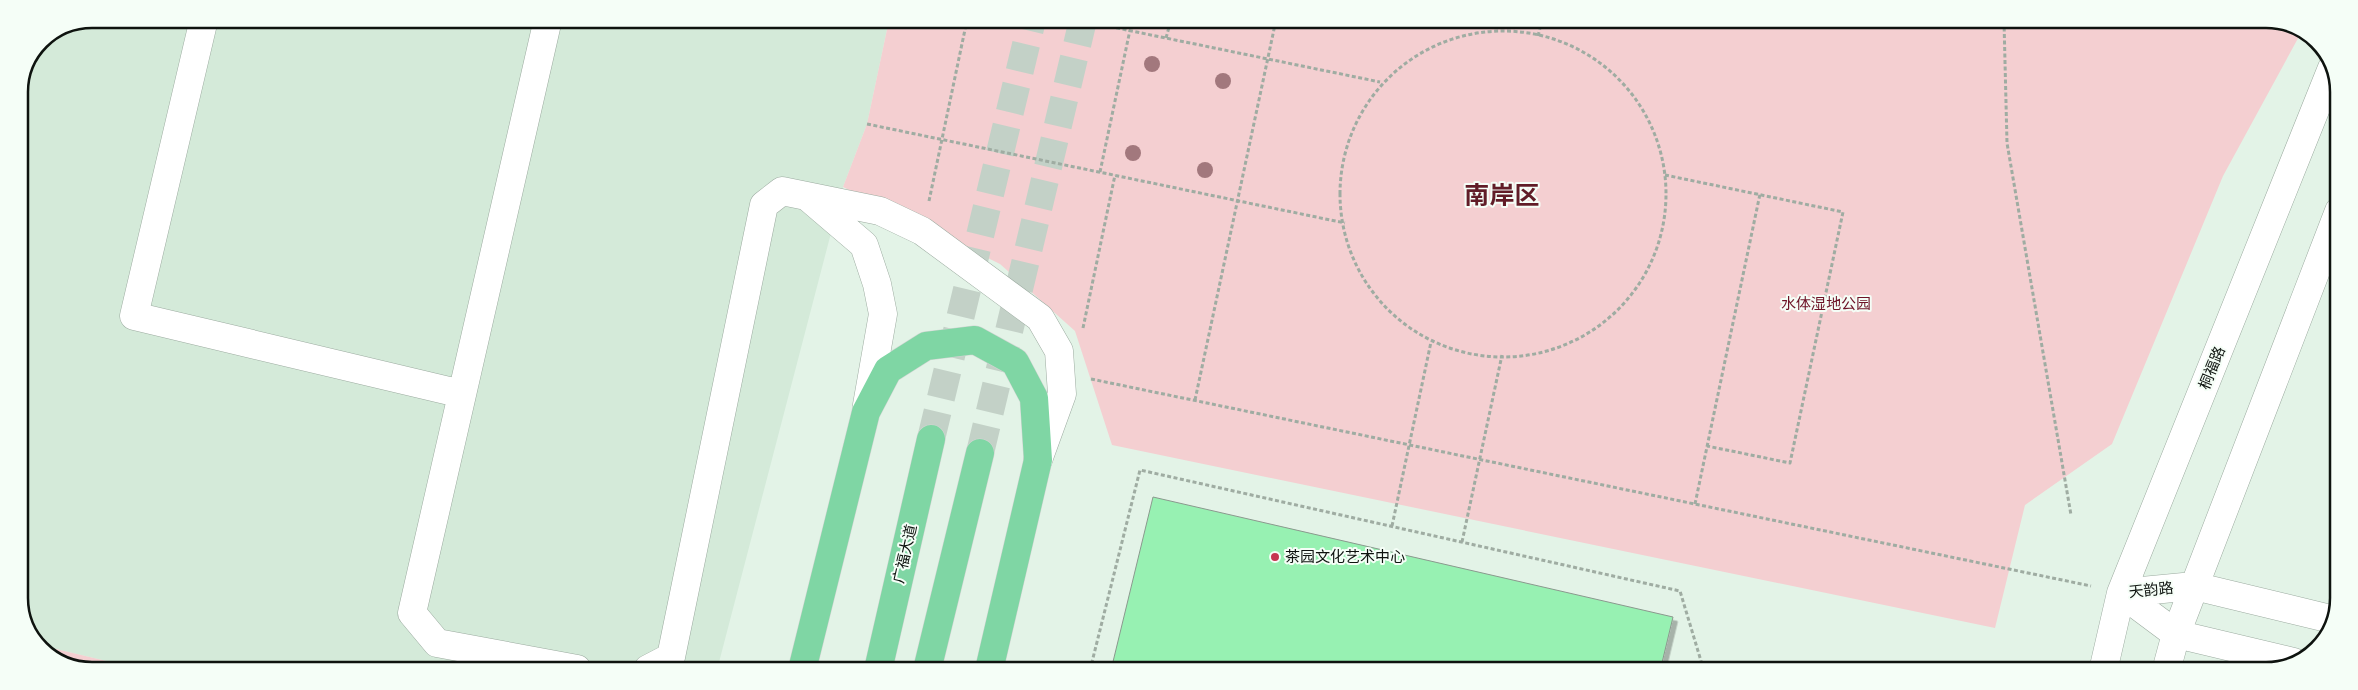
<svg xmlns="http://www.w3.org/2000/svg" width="2358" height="690" font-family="Barlow,'Noto Sans SC',sans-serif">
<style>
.built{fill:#d4ead9}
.green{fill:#f4cfd1}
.building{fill:#97f1b2;stroke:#8b998e;filter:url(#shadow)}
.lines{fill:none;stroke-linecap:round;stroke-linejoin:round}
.major-tunnel{stroke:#c3d1c7;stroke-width:28;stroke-dasharray:28 14;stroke-linecap:butt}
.minor-casing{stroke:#9caba0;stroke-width:29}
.major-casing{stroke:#d4d5d4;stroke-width:29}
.path{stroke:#9faca2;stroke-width:3;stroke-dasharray:4 2.5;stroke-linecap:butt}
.minor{stroke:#fff;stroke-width:28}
.major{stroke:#7fd6a4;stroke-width:28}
.tree{fill:#a2787d}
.poi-dot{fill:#c63650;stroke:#f5fef7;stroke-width:2}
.labels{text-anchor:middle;stroke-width:4;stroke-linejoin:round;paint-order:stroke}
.park-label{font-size:15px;fill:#6d1326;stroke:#f5fef7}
.street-label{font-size:15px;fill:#0e130f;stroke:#f5fef7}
.poi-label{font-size:15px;fill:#0e130f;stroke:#f5fef7;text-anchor:start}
.town-label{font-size:25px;font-weight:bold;fill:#611c27;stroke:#f5fef7}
.rim{fill:none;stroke:#0e130f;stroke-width:2.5}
</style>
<defs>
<filter id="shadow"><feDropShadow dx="4.5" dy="4.5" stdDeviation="0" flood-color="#0004"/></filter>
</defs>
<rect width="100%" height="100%" fill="#e3f3e7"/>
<path class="built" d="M91,19L889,20L867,124L843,187L717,670L140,669L35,644L19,604V91L40,40Z"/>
<path class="green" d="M889,20L2285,21L2302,31L2223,176L2112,444L2025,505L1995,628L1112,445L1075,331L1000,264L843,187L867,124Z
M35,644L140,669H73Z"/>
<path class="building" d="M1153,497L1673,617L1660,671L1111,670Z"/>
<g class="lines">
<path class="major-tunnel" d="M931,439L1032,20
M980,453L1083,20"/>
<defs>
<path id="minor" d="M204,19L134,316L462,394
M548,19L412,613L437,643L577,669
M809,198L864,245L877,284L883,314L867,405
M2121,593L2194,586L2335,620
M2121,593L2176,634L2294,662
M648,669L671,657L764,205L782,191L880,211L922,231L1040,318L1059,351L1062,394L1038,460
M2103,671L2121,593L2332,68
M2166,671L2176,634L2339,211"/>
<path id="major" d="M802,670L866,412L888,370L926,346L975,340L1015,362L1034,398L1038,460L989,670
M878,670L931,439
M927,670L980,453"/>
</defs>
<use href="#minor" class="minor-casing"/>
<use href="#major" class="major-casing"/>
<path class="path" d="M1078,20L1380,82
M2004,21L2007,143L2071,515
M1340 194a163 163 0 1 1 326 0a163 163 0 1 1-326 0Z
M1538,36L1542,20
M1166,38L1171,20
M867,124L1345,223
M1100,172L1130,30
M1665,175L1843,212L1790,463L1707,446
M929,201L967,20
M1083,328L1115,175
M1091,379L2091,586
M1195,400L1276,20
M1695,504L1760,194
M1392,526L1431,342
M1462,542L1502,355
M1090,670L1140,470L1680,591L1704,671"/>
<use href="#minor" class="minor"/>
<use href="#major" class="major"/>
</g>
<g class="tree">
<circle cx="1152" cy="64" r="8"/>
<circle cx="1223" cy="81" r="8"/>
<circle cx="1133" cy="153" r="8"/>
<circle cx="1205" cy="170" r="8"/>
</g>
<circle class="poi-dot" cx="1275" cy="557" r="5"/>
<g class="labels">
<g class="park-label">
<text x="1826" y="309">水体湿地公园</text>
</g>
<g class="street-label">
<text transform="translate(2212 368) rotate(-68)" y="5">桐福路</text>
<text transform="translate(905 554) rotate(-77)" y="5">广福大道</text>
<text transform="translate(2151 590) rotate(-6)" y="5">天韵路</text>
</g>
<g class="poi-label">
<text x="1285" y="562">茶园文化艺术中心</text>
</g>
<g class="town-label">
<text x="1502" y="204">南岸区</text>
</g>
</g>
<path d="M0 0H2358V690H0ZM92 28H2266A64 64 0 0 1 2330 92V598A64 64 0 0 1 2266 662H92A64 64 0 0 1 28 598V92A64 64 0 0 1 92 28Z" fill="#f5fef7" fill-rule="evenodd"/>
<path class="rim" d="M92 28H2266A64 64 0 0 1 2330 92V598A64 64 0 0 1 2266 662H92A64 64 0 0 1 28 598V92A64 64 0 0 1 92 28Z"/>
</svg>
